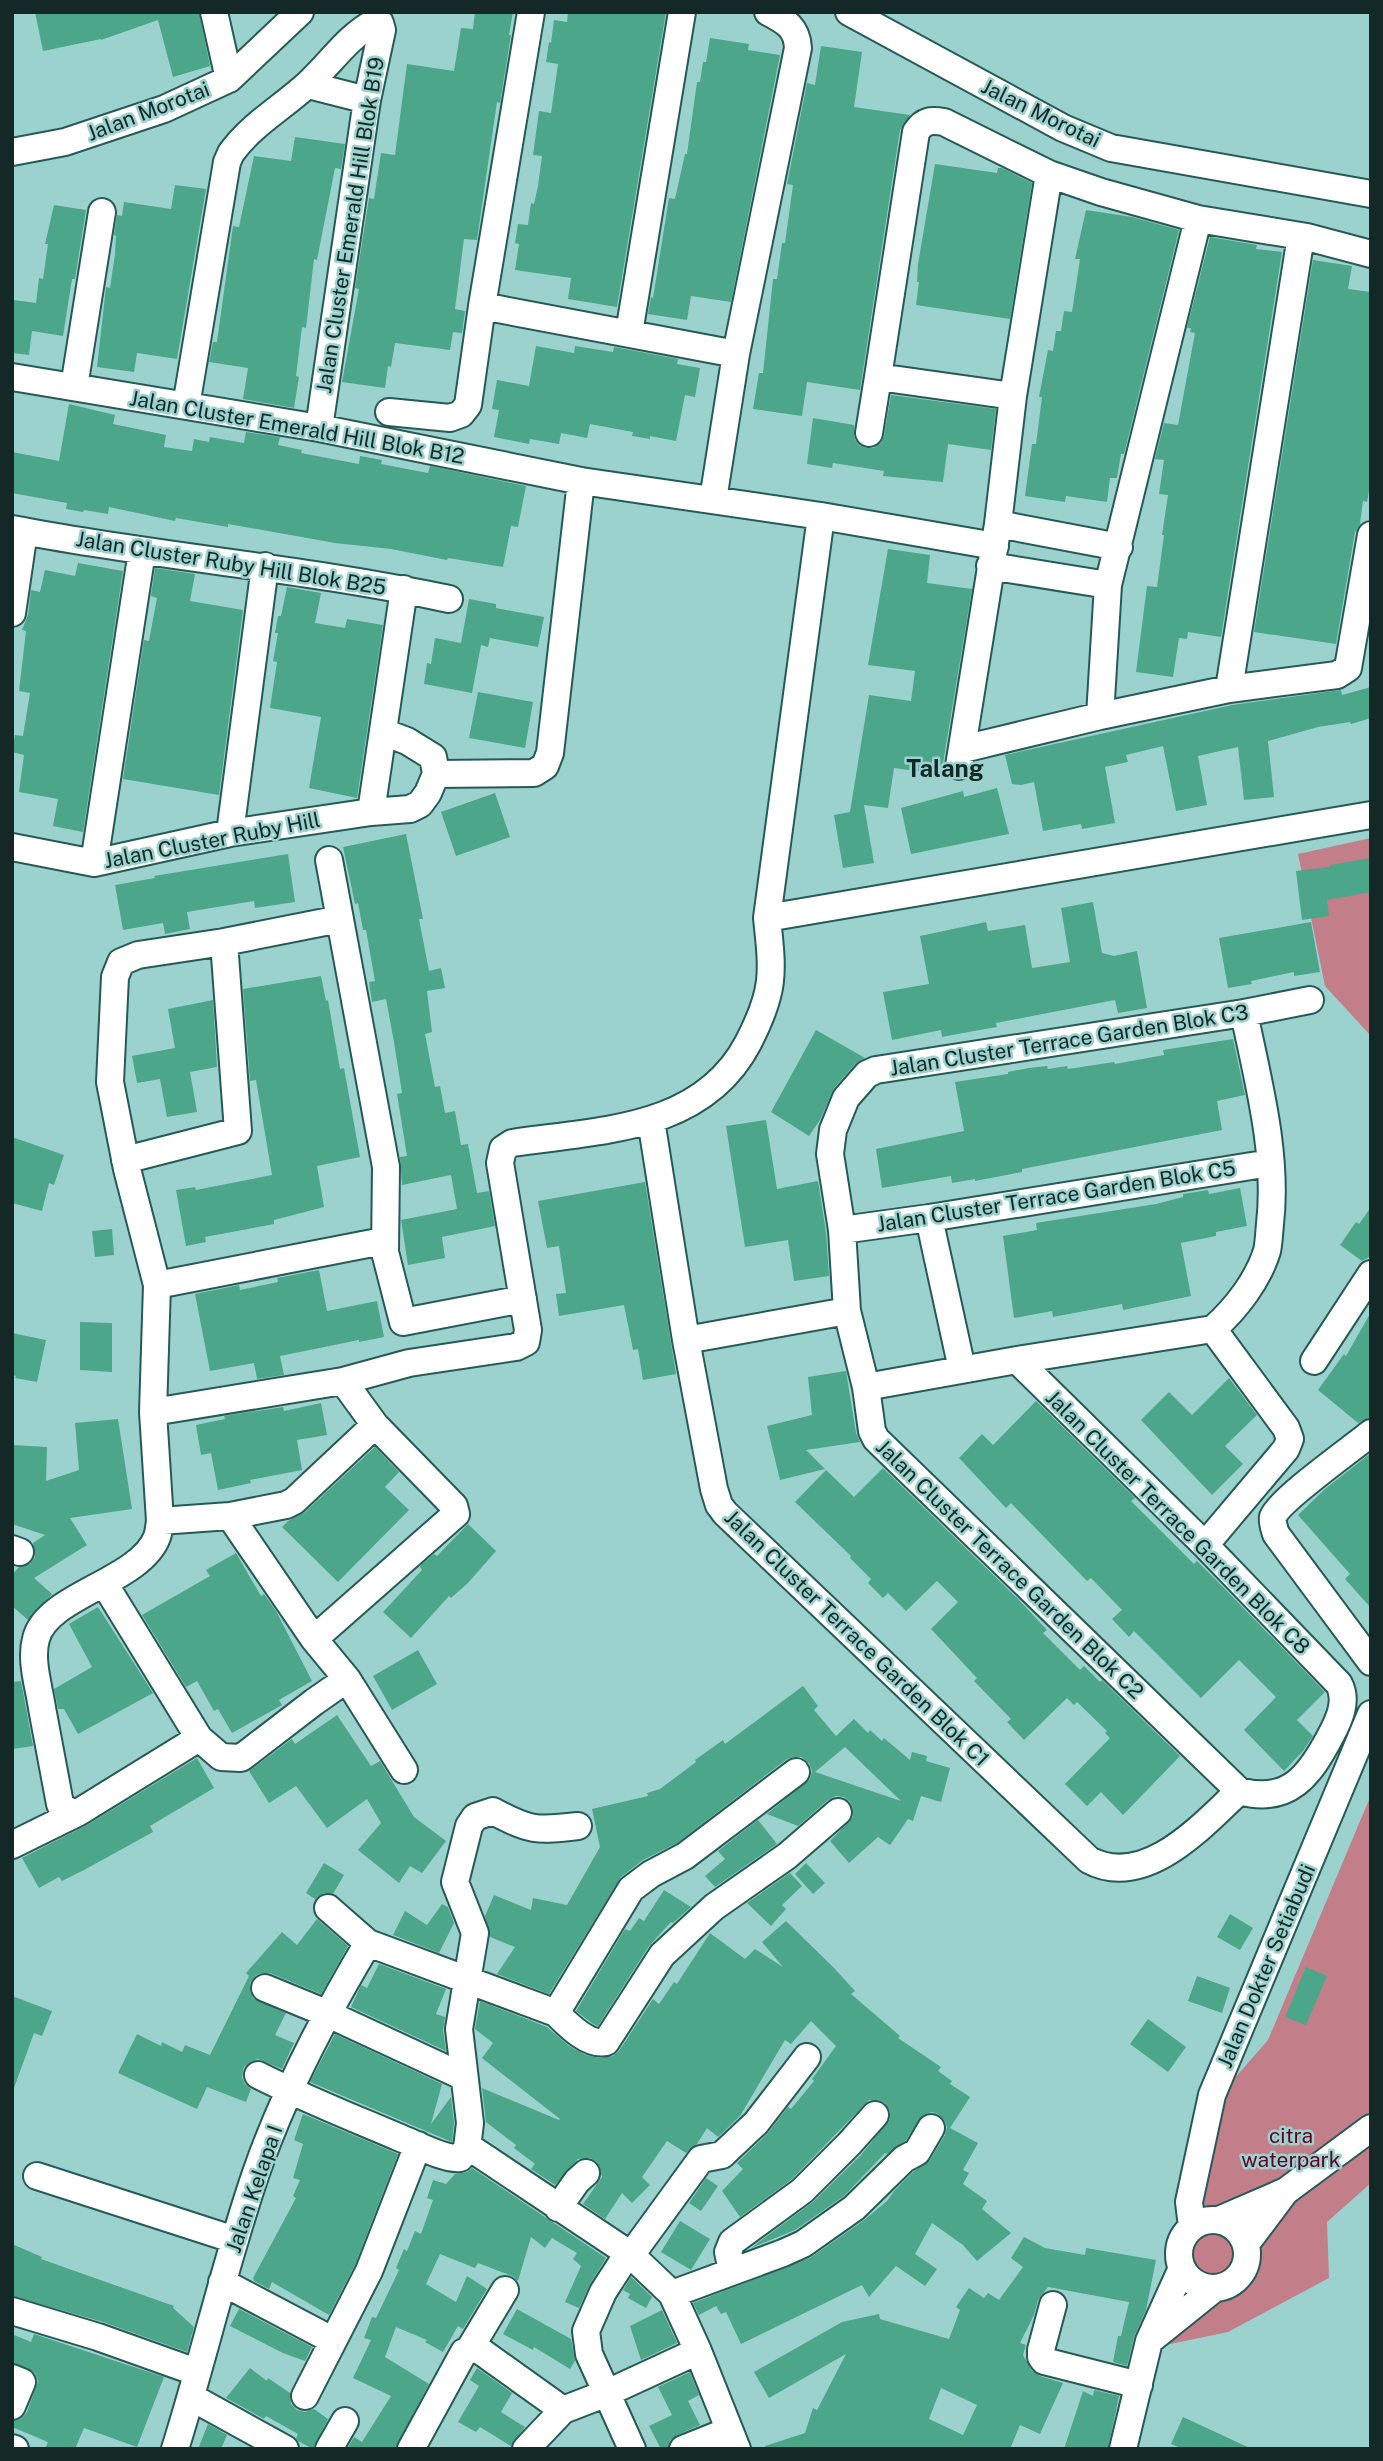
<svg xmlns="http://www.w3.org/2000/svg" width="1383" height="2461" viewBox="0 0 1383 2461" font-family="'Public Sans',sans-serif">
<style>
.green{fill:#c27f89}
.building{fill:#4ca68a;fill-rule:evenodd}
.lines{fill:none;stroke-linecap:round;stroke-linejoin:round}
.minor-casing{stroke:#255a57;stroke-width:30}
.minor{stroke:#fff;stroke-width:26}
.labels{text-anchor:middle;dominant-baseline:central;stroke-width:5;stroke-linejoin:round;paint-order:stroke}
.street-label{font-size:21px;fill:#132827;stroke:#9cd2ce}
.park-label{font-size:21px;fill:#620022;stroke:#9cd2ce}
.quarter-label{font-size:24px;font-weight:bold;fill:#132827;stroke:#9cd2ce}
</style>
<rect width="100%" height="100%" fill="#9cd2ce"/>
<path class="green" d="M1371,838V1036L1325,986L1298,854Z
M1371,1795V2183L1327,2222L1329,2278L1228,2332L1161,2346L1220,2095L1268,2040Z"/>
<path class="building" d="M35,12H199L210,66L173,77L158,20L101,40V39L43,51Z
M475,12H513L509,35H511L500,103L497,102L477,240L464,239L455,309L465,311L462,333L453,332L450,350L395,343L391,367L388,366L385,388L342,382L359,289L355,288L369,198L374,199L381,153L395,155L407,64L454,71L461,28L473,29Z
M568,12H666L617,307L568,299L571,278L515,270L519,244L515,243L518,224L528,225L531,203L534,204L538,186L542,156L533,155L539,111L551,113L558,64L546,62L549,42L551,43L554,20L567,22Z
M710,38L749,44L748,50L780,55L731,302L691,296L687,320L648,314L651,297L653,298L669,198L675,199L685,154H687L697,82H700L703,62H706Z
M821,46L862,52L854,107L910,115L900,130L860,390L807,382L802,416L753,409L759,373H763L773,279H777L782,243H785L793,185L787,184L807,83L815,85Z
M295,137L345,144L341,169L335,168L317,260L314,259L306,328L302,327L296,376L299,377L294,408L243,399L248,368L209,362L213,342H217L233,226L239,227L254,156L291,161Z
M935,164L997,173L998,168H1002L1032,183L1010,319L916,305L919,282H917L918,264Z
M175,185L206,189L177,359L137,353L134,372L97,367L106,287L110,288L115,254L116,236L114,235L117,215L122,216L124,202L171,209Z
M54,205L86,210L75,279H72L63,336L32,331L29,355L12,353L14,300L36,303L39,278L43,279L48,244H45Z
M1086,210L1132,217L1179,230L1124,454H1121L1117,478H1110L1107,502L1066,496L1065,502L1025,496L1032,444H1036L1042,397H1039L1048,350L1053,351L1056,331H1061L1064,311L1072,312L1080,259H1075Z
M1210,237L1257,245L1256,249L1282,252L1221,637L1188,632L1187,639L1179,638L1173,677L1136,672L1147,586L1157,587L1164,535H1162L1168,495L1159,494L1164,460L1155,459L1164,423L1178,425L1195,333L1190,332L1191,328H1187Z
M1313,260L1352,266L1348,289L1371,292V480L1367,502L1363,501L1360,524L1355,532L1336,644L1254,632Z
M536,346L574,353L575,346L613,352L614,347L678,359L677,364L700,368L695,397L685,395L676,441L650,436V439L632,436L633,432L590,424L587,438L561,433L559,444L530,439L529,444L494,437L499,410L492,409L497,380L529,386Z
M891,395L996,409L991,450L948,444L943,482L883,476L884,471L833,463L832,468L807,464L813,418L854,425V438L859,445L866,448H874L881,443L884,436Z
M69,404L115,415L113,424L166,435L164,447L192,451L194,439L209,442L210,437L244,443L246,432L280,437L278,445L302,450L301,453L359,464L360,456L382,460L381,464L428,473L430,466L526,486L518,527L511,526L503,567L448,558L447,560L391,549L335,543L228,524V527L176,518L175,521L109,507L108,514L84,510L83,512L66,509L67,503L12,493V452L59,461Z
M888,549L930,555L927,583L972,589L943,763L947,775L894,768L888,808L864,805L874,863L843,868L834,815L850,812L869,695L911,701L915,671L868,665Z
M78,563L123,571L83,832L53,826L58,799L19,792L24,755L12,752L15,735L23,736L30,693L19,691L26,631L22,630L28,615L31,590L40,592L45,570L75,576Z
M155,568L195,574L190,601L243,610L219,795L123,779L144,640L149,641L157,598L151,596Z
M287,587L321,593L315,623L345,628L347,619L383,625L357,798L309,788L321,717L270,708L277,662L273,661L278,633H275L278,616H281Z
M469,599L496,604V608L544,617L538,647L490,638L488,647L481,645L472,693L424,684L427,663L431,664L435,638L461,643Z
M1371,687V718L1351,724L1350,722L1318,727L1268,741L1274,797L1244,800L1238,747L1198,756L1207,805L1176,811L1163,746L1126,755L1128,762L1105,767L1115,823L1082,829L1081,824L1043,831L1034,782L1021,785L1012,784L1005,755L1232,705L1341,690L1342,695Z
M478,692L533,702L525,748L469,738Z
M997,788L1009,834L911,854L901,808L963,791L964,797Z
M495,793L510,837L456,856L441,812Z
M406,834L423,919H419L429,971L441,968L445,988L427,991L432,1032L425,1034L435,1087L440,1086L445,1113L455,1111L461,1145L468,1144L477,1193L489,1191L495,1226L442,1237L445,1258L408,1265L401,1220L457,1209L451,1175L402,1185L400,1157L407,1156L397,1094L402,1093L394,1042L386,999L372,1002L369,982L375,981L366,930H363L358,903L355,904L343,847Z
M288,854L295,902L255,908L254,901L187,912L190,929L165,934L163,923L123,930L115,885L155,878L154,876Z
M1371,858V892L1327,900L1329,916L1302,920L1296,871L1330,867V865Z
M1093,902L1102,953L1114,956L1137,951L1147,1008L1118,1013L1115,1000L996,1023L997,1027L974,1031L942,1037L941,1030L892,1040L883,992L929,984L920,936L986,922L988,931L1025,925L1032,968L1070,962L1061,908Z
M1311,922L1320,972L1294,976V972L1251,981L1252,984L1228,988L1219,938Z
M321,976L326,1001L328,1000L340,1069L344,1068L360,1157L317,1166L324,1207L274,1220V1224L205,1237L206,1242L186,1246L176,1190L195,1187L196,1190L272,1175L256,1080L250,1081L243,989Z
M213,1000L217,1067L190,1072L197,1112L167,1117L160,1079L137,1083L132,1056L175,1048L168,1009Z
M816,1030L865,1058L855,1064L834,1088L820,1120L809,1136L771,1112Z
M1233,1039L1245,1095L1217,1101L1222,1130L1022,1169V1172L975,1181V1179L952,1183L951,1176L882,1188L876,1149L964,1131L955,1082L1008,1074V1072L1029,1068L1047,1066L1048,1069L1067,1066L1068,1069L1114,1062L1115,1064L1164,1055L1163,1050Z
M766,1120L777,1189L818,1181L826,1232L829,1276L794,1281L788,1240L745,1247L726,1126Z
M12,1137L64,1155L54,1185L49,1183L42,1211L12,1203Z
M645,1182L676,1374L643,1380L638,1349L633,1350L624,1305L559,1316L556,1294L566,1293L559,1246L547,1248L538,1201Z
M1240,1188L1247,1226L1216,1232V1236L1181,1243L1191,1296L1123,1310L1122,1304L1053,1317L1052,1311L1014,1318L1003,1236L1037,1230L1036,1223L1156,1204L1183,1197V1194L1208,1190L1209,1194Z
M1371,1207V1256L1362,1261L1340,1245L1356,1222L1359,1224Z
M112,1229L114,1255L95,1257L92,1231Z
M319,1270L327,1311L377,1301L384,1337L359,1342V1340L280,1356L284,1375L257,1379L254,1363L210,1371L195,1294L239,1285L240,1290L278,1282L277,1278Z
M1371,1312V1418L1358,1423L1318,1390L1344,1354L1346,1356Z
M80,1322L112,1323V1372L80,1370Z
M12,1333L46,1340L37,1382L15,1378L16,1376L12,1375Z
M846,1371L856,1433L860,1442L806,1450L825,1469L780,1480L767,1426L812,1415L808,1377Z
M1229,1378L1257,1415L1225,1446L1243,1464L1212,1495L1141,1420L1169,1392L1192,1415Z
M1036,1401L1135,1498L1131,1501L1194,1564L1197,1561L1226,1590L1325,1692L1297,1720L1313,1736L1303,1751L1284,1771L1244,1730L1276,1697L1239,1660L1201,1698L1134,1631L1129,1637L1112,1619L1122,1610L1091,1578L1087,1581L1011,1503L1006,1508L959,1458L982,1434L993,1445Z
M321,1403L327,1435L297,1440L302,1470L250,1480L251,1483L218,1490L211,1453L201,1455L196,1425L225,1419L224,1416L283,1407L284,1411Z
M118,1419L132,1509L70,1518L87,1545L34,1578L52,1594L28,1620L12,1606V1575L19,1567L30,1564L35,1557L33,1543L45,1535L12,1524V1445L47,1447L46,1481L79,1470L75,1423Z
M375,1447L399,1472L385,1487L409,1510L338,1582L282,1527L288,1521L305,1512Z
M1371,1453V1608L1345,1579L1350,1574L1298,1515L1325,1489Z
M883,1468L1018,1599L1047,1630L1043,1633L1080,1670L1084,1666L1100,1682L1102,1680L1180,1756L1123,1815L1101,1792L1087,1806L1065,1784L1110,1738L1105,1733L1107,1731L1077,1702L1074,1705L1067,1698L1024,1740L1007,1722L1011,1719L974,1681L977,1678L931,1629L958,1602L937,1581L906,1611L888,1593L883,1598L868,1583L871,1579L850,1558L851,1556L795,1502L826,1470L854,1497Z
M468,1524L496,1551L468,1583L451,1598L449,1596L411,1638L383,1612L422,1570L420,1567L421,1565L434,1554L437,1556Z
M236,1553L261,1596L264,1594L276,1611L312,1681L279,1700L282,1705L232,1733L218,1709L214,1711L197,1681L186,1687L142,1615L210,1576L206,1570Z
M98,1607L153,1693L78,1734L64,1709H58L54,1689L92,1667L69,1624Z
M418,1650L437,1684L392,1710L373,1676Z
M21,1681L33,1746L12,1749V1682Z
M803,1686L818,1706L814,1710L836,1736L854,1719L868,1733L870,1730L882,1741L884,1738L910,1760L912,1752L927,1756L926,1761L950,1768L941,1802L921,1796L913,1821L908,1819L890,1845L878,1837L849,1863L830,1841L853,1817V1808L850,1802L844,1797L836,1796L828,1800L798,1826L767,1814L810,1779L812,1771L809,1763L801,1757H793L787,1759L677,1843L643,1860L621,1877L549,1994L497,1974L515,1947L490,1937L485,1916L494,1895L531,1910L533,1898L567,1905L600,1847L592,1809L648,1796L647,1793L660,1789L696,1762L695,1760L723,1740L725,1744ZM845,1747L901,1801L815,1772Z
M337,1715L371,1766L380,1761L414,1817L446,1841L422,1873L410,1866L399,1883L358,1850L381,1823L367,1799L327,1828L296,1786L269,1803L249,1771L292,1739L295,1744Z
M197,1758L214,1788L150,1826L153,1832L84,1870L62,1881L59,1877L39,1888L22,1858L87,1825Z
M758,1820L777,1844L715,1887L705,1876L725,1859L718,1851Z
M324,1863L344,1875L333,1894L324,1893L315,1899L306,1893Z
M806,1863L825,1883L813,1894L795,1874Z
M790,1873L802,1886L782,1905L786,1909L771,1926L747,1903Z
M664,1890L691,1907L673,1923L671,1922L649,1946L598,2026L593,2024L576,2011L625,1929L630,1931L639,1918L644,1921Z
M442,1904L448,1907L454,1923L439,1953L393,1935L405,1911L427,1925Z
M1230,1914L1253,1928L1240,1950L1217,1937Z
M317,1919L348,1946L321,1994L270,1973H262L256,1975L250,1983V1991L253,1998L286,2013L275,2035L294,2043L282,2069L258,2059L250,2062L244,2067L242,2077L245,2084L251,2089L246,2102L207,2087L197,2109L118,2073L137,2034L161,2046L162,2042L182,2052L185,2045L210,2055L249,1976L246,1973L282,1932L297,1945Z
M786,1921L834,1968L855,1991L851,1994L900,2036L898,2038L941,2067L938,2071L952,2081L950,2084L970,2097L950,2128L978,2143L963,2170L969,2173L963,2184L987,2201L982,2209L1011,2233L977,2261L963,2245L932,2223L915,2254L937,2269L925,2286L896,2266L869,2297L862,2285L741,2344L726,2312L721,2314L716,2306L699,2315L693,2303L810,2258L863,2221L887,2201L895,2190L913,2172L930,2160L945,2135L947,2127L944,2120L938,2114L932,2112L923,2115L906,2140L887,2154L885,2153L844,2196L795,2230L751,2248L813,2202L861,2155L890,2119V2111L885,2103L878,2100H869L792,2179L740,2217L722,2191L743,2169L737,2163L767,2134L788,2107L791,2109L814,2081L812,2079L836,2046L811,2021L791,2044L785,2040L740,2116L718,2137L707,2128L697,2144L686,2153L667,2141L642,2177L650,2185L632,2203L622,2193L605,2219L583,2204L602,2177L597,2162L590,2158L578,2159L555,2185L531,2169L535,2164L514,2148L516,2145L486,2122L482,2088L559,2120L560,2119L482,2058L493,2043L475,2029L480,2001L547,2027L569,2046L586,2055L600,2058L613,2056L619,2051L653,1999L659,2004L674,1982L677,1984L710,1933L745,1959L755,1949L783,1967L762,1942Z
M379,1964L446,1989L436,2014L445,2017L443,2030L446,2051L351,2007L361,1985L367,1988Z
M1306,1967L1327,1976L1306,2025L1285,2017Z
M1197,1976L1230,1988L1222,2013L1188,2001Z
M12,1996L52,2011L42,2036L34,2033L14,2088Z
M1148,2019L1186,2047L1168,2072L1130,2044Z
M335,2034L442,2084L431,2124L451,2097L454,2123L452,2142L310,2082Z
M303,2114L398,2154L355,2265L329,2315L272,2282L269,2289L254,2281L253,2278L296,2198L293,2196L300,2180L293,2178L303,2144L294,2140Z
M472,2168L606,2258L590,2284L579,2308L565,2302L581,2266L573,2259L577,2253L552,2238L545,2248L531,2237L518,2281L512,2276L478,2263L475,2268L440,2254L426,2284L456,2302L467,2276L487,2289L463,2329L458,2326L443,2352L425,2342L427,2340L396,2327L385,2357L429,2384L395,2449H347L354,2437L362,2442L391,2396L353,2378L371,2340L364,2338L372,2317L376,2318L399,2270L396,2268L404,2249L407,2251L415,2231L421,2234L433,2200L427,2198L433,2180L446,2184L455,2174L467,2172Z
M706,2178L718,2186L701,2211L689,2203Z
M680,2221L710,2239L691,2270L661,2252Z
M1024,2237L1045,2248L1085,2255L1086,2248L1156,2260L1146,2310L1134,2337L1127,2366L1113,2362L1118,2336H1121L1129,2302L1048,2287L1038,2300L1034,2315L1020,2343L1026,2345L1023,2355L1032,2371L1040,2376L1063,2383L1040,2434L1020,2425L1010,2449H765V2446L805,2433L813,2408L817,2410L846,2354L769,2398L754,2372L842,2322L879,2314L880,2319L949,2339L960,2310L956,2307L969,2288L984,2298L988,2293L999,2300L1023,2267L1011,2258ZM941,2388L977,2405L963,2435L929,2419Z
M12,2244L42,2257L41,2259L174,2306L173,2308L194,2327L187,2352L103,2322L12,2296Z
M631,2277L652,2297L646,2308L628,2298L630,2294L623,2290Z
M239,2309L312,2347L305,2361L283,2353L230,2326Z
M517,2309L571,2339L575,2361L570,2369L534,2347L533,2350L503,2334Z
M662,2310L677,2343L641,2360L630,2326Z
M12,2334L31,2342L34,2334L164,2377L137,2447L84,2428L75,2449H45L48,2442L12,2427V2421L21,2419L27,2412L38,2381L35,2373L28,2368L12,2363Z
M250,2368L267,2381L268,2378L290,2393L291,2404L297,2410L305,2412L314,2409L328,2419L313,2449L298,2441L296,2438L298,2434L266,2416L264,2419L226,2398Z
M477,2368L512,2393L501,2412L525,2427L511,2446L480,2427L476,2432L458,2422L479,2386L470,2380Z
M690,2372L699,2395L688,2401L700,2425L677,2435L670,2440L668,2449H661L649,2426L672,2415L658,2387Z
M1094,2390L1119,2396L1108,2449H1064L1083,2391L1093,2396Z
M1183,2417L1252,2449H1183L1171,2444Z
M208,2424L227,2435L221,2449H198Z"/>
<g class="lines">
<defs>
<path id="minor" d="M214,12L229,79
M849,12L1063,128L1111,148L1371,194
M308,85L367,100
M12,152L65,142L164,109L229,79L300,12
M482,306L736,354L798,48C797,27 785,21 768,12
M629,333L682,12
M12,377L319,428L581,481L821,516
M74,387L102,212
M1013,396L878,377L916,132C924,120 931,120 944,122L1049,174L1101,192L1198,219L1307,237L1371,254
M186,406L227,162L231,153C251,125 283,107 308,84C330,64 348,36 375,22L380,23L382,30L367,100L319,428
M389,412L450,418L461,414L468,405L482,306L531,12
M869,433L878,377
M713,500L736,354
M998,524L1119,547
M12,529C157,557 305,568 449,599
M990,566L1108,585
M12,613L24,531
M1229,689L1301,236
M1100,716L1108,585L1198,219
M963,749L1100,716L1229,689L1337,675L1348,668L1371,535
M959,766L998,524L1013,396L1049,174
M436,774L534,773L545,766L550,753L581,481
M371,812L404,589
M230,833L265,566
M12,847L94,863L230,833L371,812L410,809L420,804L428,793L436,774L433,757L407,741L383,732
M329,860L386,1167L385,1252L403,1322L523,1299
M94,863L142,551
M767,918L1371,815
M340,919L224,942L138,955L121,962L115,977L110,1082L127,1169L157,1285L153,1412L160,1521L230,1516L286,1505L294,1501L375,1425
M651,1120L686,1340L714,1489L719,1505L725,1513L1089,1860C1145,1890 1202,1826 1239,1791
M125,1160L238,1131L224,942
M929,1218L962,1369
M842,1230L929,1218L1270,1163
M157,1285L383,1241
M1213,1329C1236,1309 1258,1280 1267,1251C1269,1242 1269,1233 1270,1224C1278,1154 1258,1081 1244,1013
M686,1340L847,1311
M1017,1360L1205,1545L1339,1684C1348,1701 1339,1720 1331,1735C1310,1775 1289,1805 1239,1791L876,1439L872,1431L866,1387L847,1311L842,1230L830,1154L833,1130L846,1098L867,1074L876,1070L1244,1013L1310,1000
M1314,1361L1371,1274
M866,1387L1017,1360L1213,1329
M153,1412L343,1381L409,1363L516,1347L526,1342L528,1330L500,1163L503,1149L512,1143C599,1130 702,1131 748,1043C775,991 773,974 767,918L821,516L995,546
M1371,1433C1353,1448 1279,1500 1273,1517C1272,1523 1274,1528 1276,1534L1371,1662
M230,1516L314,1639L347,1679L404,1770
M1205,1545L1286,1449L1290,1439L1286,1428L1213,1329
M12,1549L20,1552
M104,1583L199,1738L221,1757L241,1758L314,1702L347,1679
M314,1639L456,1514L454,1506L375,1425L343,1381
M796,1772L685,1856L651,1874L631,1889L556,2013C568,2025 588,2046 606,2042L662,1955L714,1907L787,1856L838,1812
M76,1813L68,1811L60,1804C54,1772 48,1740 42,1708C39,1687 30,1660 36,1639C46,1595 140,1582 157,1537C159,1532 159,1526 160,1521
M12,1845L79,1812L199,1738
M328,1908L368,1943L556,2013
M265,1988L326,2013L464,2077
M258,2075C303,2098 351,2117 398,2137C414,2143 444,2160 460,2158L467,2148L470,2123L459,2029L475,1933L455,1882L469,1826L475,1817L493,1811C529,1831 537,1831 578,1826
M467,2148L472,2149L631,2255L672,2294L698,2351L737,2449
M37,2176L235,2240
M558,2208L577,2181L586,2173
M1179 2254a34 34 0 1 1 68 0a34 34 0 1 1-68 0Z
M1219,2220L1286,2191L1371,2128
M1192,2227L1189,2202L1212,2095L1371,1714
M1246,2244L1285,2192
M732,2271L728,2252L732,2242L802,2191L849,2144L875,2115
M222,2282L332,2340
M672,2294L783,2253L803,2244L854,2208L904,2159L917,2152L931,2128
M1053,2305L1041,2350V2357L1044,2361L1139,2385
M12,2311L98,2337L196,2372
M1154,2337L1215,2288
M469,2350L505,2290
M12,2378L22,2382L12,2406
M305,2396L369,2271L418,2145
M191,2397L285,2449
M12,2448L15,2449
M175,2449C204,2357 225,2263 256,2173C284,2092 325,2015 368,1943
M329,2449L345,2421
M411,2449L464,2352L474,2349L479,2350L563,2410
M526,2449L563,2410L607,2393L698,2351
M632,2449L589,2354L586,2331L603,2292L625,2258L631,2255L701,2159L722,2155L756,2123L807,2057
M683,2449L728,2431
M1123,2449L1149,2341L1182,2268"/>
</defs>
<use href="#minor" class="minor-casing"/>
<use href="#minor" class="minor"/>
</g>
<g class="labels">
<g class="street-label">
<text transform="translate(148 111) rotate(-21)">Jalan Morotai</text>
<text transform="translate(1041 113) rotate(26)">Jalan Morotai</text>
<text transform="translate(350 225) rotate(-81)">Jalan Cluster Emerald Hill Blok B19</text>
<text transform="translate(297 427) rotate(10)">Jalan Cluster Emerald Hill Blok B12</text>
<text transform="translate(231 563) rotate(9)">Jalan Cluster Ruby Hill Blok B25</text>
<text transform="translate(212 840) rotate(-11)">Jalan Cluster Ruby Hill</text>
<text transform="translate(1069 1040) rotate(-9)">Jalan Cluster Terrace Garden Blok C3</text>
<text transform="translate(1056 1196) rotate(-9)">Jalan Cluster Terrace Garden Blok C5</text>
<text transform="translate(1178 1522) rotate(45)">Jalan Cluster Terrace Garden Blok C8</text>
<text transform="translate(1010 1569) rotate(44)">Jalan Cluster Terrace Garden Blok C2</text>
<text transform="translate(857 1638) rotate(44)">Jalan Cluster Terrace Garden Blok C1</text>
<text transform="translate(1266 1966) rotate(-67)">Jalan Dokter Setiabudi</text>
<text transform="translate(254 2189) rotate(-71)">Jalan Kelapa I</text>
</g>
<g class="park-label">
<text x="1291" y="2135">citra<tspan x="1291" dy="24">waterpark</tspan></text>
</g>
<g class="quarter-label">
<text x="945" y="768">Talang</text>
</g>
</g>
<rect width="1383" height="2461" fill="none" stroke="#132827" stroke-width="28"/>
</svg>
